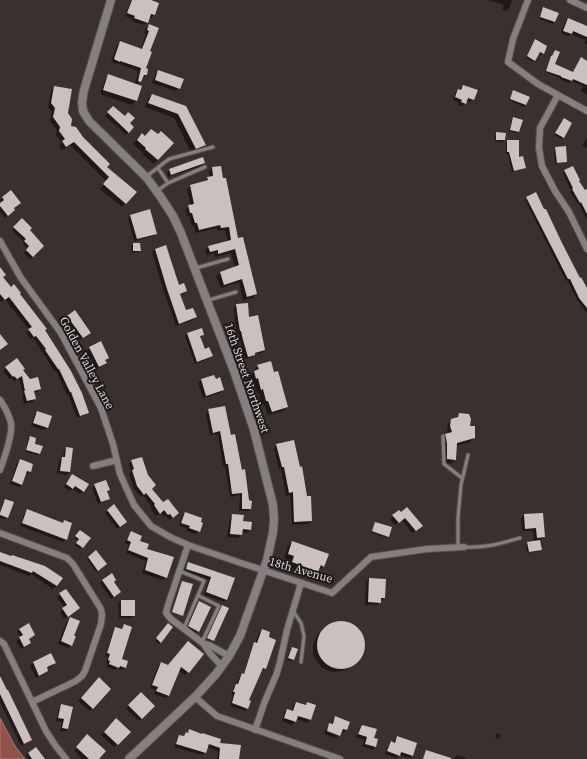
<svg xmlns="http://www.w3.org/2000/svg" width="587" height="759" viewBox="0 0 587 759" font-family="'Source Serif 4',serif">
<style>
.water{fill:#93514c;stroke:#a97975}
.shadow{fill:#0007}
.building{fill:#ccc0bf}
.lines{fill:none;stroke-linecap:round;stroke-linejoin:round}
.service-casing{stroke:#574e4d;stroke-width:5}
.minor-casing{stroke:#574e4d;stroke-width:8}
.tertiary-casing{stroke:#574e4d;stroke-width:10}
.service{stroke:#85807f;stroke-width:3}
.minor{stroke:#85807f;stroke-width:6}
.tertiary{stroke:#85807f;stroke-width:8}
.labels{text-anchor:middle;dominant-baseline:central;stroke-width:4;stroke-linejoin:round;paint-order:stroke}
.street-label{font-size:12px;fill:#ddd7d6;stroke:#1e1919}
</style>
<rect width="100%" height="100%" fill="#3a302f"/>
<path class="water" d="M0,718L15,746L25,759H0Z"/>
<path class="shadow" d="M131,0H148L158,4L154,15L151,18L149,17L147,22L144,25L132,21V19L125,16Z
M488,0H512L509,8L506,11L502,10L504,5Z
M543,9L555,22L553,24L539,19L542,10Z
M568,19L587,28V44L584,43L586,40L571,34L568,36L561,33L565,22Z
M149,25V52L145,69L146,75L143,78L142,77L140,81L137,85L136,101L132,105L100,94L105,80L109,75L135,84L138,71L117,63L116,64L111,62L117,45L120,43L141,50L146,33H144L146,28Z
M534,42L543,53L542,55L538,53L533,62L526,58Z
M555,51L553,64L573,73L580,60L587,62V95L581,91L583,86L571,81L569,83L560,79V78L545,72L550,59Z
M159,71L179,88L176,91L152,83L156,74Z
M463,86L473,99L470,102L466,101L465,103L462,106L458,105L459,103L453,100L455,93L458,90H459Z
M54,87L67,114L70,127L106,167L135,192L122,207L100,189L106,181L70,145L62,150L59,146L62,143L56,135L57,130L50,121L52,112L48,107L51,91Z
M513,91L528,97L525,105L524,107L509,100L512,93Z
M152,95L185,107L205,145L201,149L191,152L174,118L145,107L148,99Z
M113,107L133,127L126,135L105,116Z
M513,118L519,132L517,133L509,131L512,120Z
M562,121L563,137L561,139L554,135Z
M497,133L504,140L502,142L495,141V135Z
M138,138L158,160L154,164L142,154L143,153L133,144Z
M587,138V148L582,145Z
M508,141L518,159L525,168L523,169L512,172L508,154H506V143Z
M555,148L566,162L565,163L555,164L554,150Z
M204,163L201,166L168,177L167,173L170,170Z
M212,168L256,294L253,298L243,300L239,282L221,288L216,276L220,273L235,267L231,253L215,257L214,253L207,255L205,250L209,247L228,242L225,230L217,231V228L195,233L194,226H192L189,216H187L185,210L189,206H191L187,190L190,186L204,181L208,178L210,177L209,172Z
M565,171L578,181L584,191L587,190V220L579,204H578L570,192L571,191L563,173Z
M11,191L13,209L11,213L5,218L0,212V204L1,203L0,200Z
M527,198L561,244L587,291V313L577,300L567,280L566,281L525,200Z
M131,215L156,233L153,236L134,241L128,218Z
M22,219L28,230L43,246L30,259L24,253L28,249L23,244L24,242L12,230Z
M133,244L140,250L138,252L132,253L131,246Z
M155,249L178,286L186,291L183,294L179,295L185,312L196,317L193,320L176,326L164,292L152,252Z
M0,268L2,278L10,289L18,294L44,331L88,412L85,415L77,418L68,394L67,395L56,371H54L43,353L33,338L31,339L26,333L29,330L5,299L1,302L0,301Z
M237,305L248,318L264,350L262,353L254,354L252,357L245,359L241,343L239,333H238L235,322L234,307Z
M68,316L87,335L80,340L65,319Z
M188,333L203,334L200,338L204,350L211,356L208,359L195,364L185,336Z
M90,348L108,357L104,361L105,363L103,366L96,369L87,351Z
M258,366L287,407L283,411L268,415L264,404L262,405L259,393H257L254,382H252L250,376L254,371V370Z
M6,368L22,370L29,380L40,389L37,392L34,393L35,399L32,402L24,404L22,395L23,394L19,378L14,381L11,378L9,379L3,371Z
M201,380L223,390L220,393L203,398L198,383Z
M209,410L230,436L250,508L248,511H239L240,495L230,497L225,466H223L218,434L210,435L206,413Z
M37,412L47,427L44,430L31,426L34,415Z
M459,414L469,427L474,438L470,442L456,446L455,460L451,464L443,463V448L441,439L446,435L448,434L447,430L448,424L452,419H455Z
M30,438L40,453L38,455L25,452L28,439Z
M277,445L306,497H310L311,521L308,524L292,525L290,495L286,496L281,469L279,470L274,448Z
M67,448L69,472L66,475L57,473L59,461L63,458L64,451Z
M20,460L30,471L27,474H25L22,484L19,487L10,484L17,463Z
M131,461L151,489L175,516L169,520L166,516L164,517L161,513L156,516L151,509L152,508L143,495L141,497L134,489L129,474L131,472L129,464Z
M70,478L83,491L80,494L72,489L70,491L64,487Z
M95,485L106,491L109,498L106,501L98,504L92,488Z
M5,500L7,518L5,519L0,518V511L3,502Z
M27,511L62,523L64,521L66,539L63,542L20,526L24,514Z
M108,511L123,524L117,529L105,513Z
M185,513L199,531L196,534L186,531L187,528L179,526L182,516Z
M401,513L418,529L412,533L402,520L395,525L390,519L393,516Z
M542,514L544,537L539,540L541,550L539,551L527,553L526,544L528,543L534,542L533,531H522L521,518L524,515Z
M233,515L242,522L251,523L250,530L247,533L242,532L241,535L238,538L227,537L230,518Z
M371,532L387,537V538L371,533Z
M79,533L89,538L80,549L75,545L78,541L74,538Z
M131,533L146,549L166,577L163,580L142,573L146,561L126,553L129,545L125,543L128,536Z
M292,542L324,566L319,570H318L313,575L288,567L291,560L284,558L288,546Z
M0,553L11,557L56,586L53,589L31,574L29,576L0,565Z
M88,557L104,566L96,572L87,559Z
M188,563L213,572L226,599L224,602L204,595L209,580L184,571L186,566Z
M369,579L384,598L377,605H365L366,582Z
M103,580L113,582L120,592L111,599L100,583Z
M60,594L79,608L64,619L60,612L65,608L57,597Z
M121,601L134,615L131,618H119L118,604Z
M199,602L198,631L195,634L186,629L196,605Z
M70,618L73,636L71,645L68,648L58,644L67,621Z
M334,622H343L351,624L357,629L361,634L364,643L363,651L357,661L352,666L343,671L333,672L329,671L321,667L316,660L313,654V645L317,635L327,626Z
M124,625L121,660L125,667L122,670L117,668L115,670L106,667L108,664L106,663L108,657L105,656L113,631L115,628L120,630Z
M166,626L161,642L159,644L155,641Z
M20,629L34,635L28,640L30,643L27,646L21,649L16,641L20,638L17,632Z
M262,630L265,668L262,671H261L248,701V708L245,711L230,706L233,695H231L234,688L236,685L239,677L243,675L252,646L255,644L259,633Z
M292,648L294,659L292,661L287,660L290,649Z
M203,654L185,675L178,670L169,695L166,698L154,694L156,690L150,688L158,666L161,663L168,666Z
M51,655L55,663L52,666L46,668L47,671L44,674L36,678L30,666L33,663Z
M0,678L31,740L28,742L21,746L0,702Z
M99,679L92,708L90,711L78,701Z
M141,693L154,706L139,721L126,709Z
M296,703L304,706L307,703L315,706L310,720L307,723L296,719L295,722L292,725L282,721L284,713L287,710L292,712L293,706Z
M62,705L68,729L65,732L60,731L62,722L56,721L59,708Z
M336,717L346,730L343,733L341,732L339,735L336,738L324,734L327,727L330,725H331L333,720Z
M116,719L129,732L114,747L101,735Z
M362,726L375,747L372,750L362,746L364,740L356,737L359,729Z
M190,731L219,743L238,759H217L218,751L207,747L205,752L202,755L174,747L177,739L180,736H183Z
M497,733L501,735L499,739L495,738Z
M87,736L98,759H82L74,750Z
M397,738L412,756L409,758L399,755L396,758L385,754L388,746L391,743H393L394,741Z
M28,753L43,759H28L26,756Z
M457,755L468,759H454Z"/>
<path class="building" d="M132,0H151L159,3L155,15L151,14L148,23L134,18L135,16L127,13Z
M543,7L559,13L555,22L540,17Z
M568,18L587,26V37L573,31L572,34L563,31Z
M149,24L159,28L150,51L152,52L146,68L148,69L147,75H144L141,82L138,81L141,68L120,61V62L114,59L120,41L142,49L149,31L147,30Z
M535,39L547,46L544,54L540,52L535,61L527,56Z
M555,50L560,52L555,64L573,72L581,57L587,61V85L573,79L572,81L561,77V76L546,71L551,56H552Z
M158,70L184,79L180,89L155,80Z
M108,74L142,86L137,101L103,90Z
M463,85L478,90L474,100L468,98L466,104L461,102L462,100L455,97L458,89L461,90Z
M54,86L72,89L68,113L72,119L71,126L76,127L83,137L110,164L107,167L137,192L126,204L103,184L109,177L74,142L66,147L62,141L65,139L59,131L60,127L53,117L55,108L51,103Z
M513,90L530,97L526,105L510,99Z
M152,94L186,106L206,145L196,149L178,114L148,103Z
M113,106L125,116L128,112L135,118L130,123L134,127L129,133L107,112Z
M513,117L523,120L519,132L510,130Z
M564,118L572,123L564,138L555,133Z
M151,129L158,134L161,131L174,143L158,160L145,149L146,148L137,140L142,133L145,136Z
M496,132L506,133L505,140H496Z
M507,140H519V157L523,156L526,168L514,171L509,152H507Z
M566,146L567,162L557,163L555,147Z
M203,157L205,163L171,175L169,169Z
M221,166L223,178H226L238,238L243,237L257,294L247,297L242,279L224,285L220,272L239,265L235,249L218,254V250L210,252L208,246L231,240L229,227L221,228L220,225L199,230L197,223H195L192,213H190L188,205L194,204L190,185L208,180L207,177L213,176L212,167Z
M573,166L580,180L579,181L585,190L587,189V214L581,202L580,203L572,189L573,188L564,170Z
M11,190L21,203L14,208L15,210L8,216L0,206V203L4,200L2,197Z
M536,192L544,209H546L562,243L580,278L581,277L587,288V308L579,298L570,279H568L526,197Z
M150,209L157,234L137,239L130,215Z
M22,218L32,228L30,230L44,246L33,257L26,250L29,246L24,241L26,239L13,227Z
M133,243H140L141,251H133Z
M166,245L179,285L184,283L187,291L180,294L186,310L193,308L197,317L179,324L167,289L155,249Z
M0,267L6,275L3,277L11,287L14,284L21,293L20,294L47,329L45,330L71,371L82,393L89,413L80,416L71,392H70L59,369H58L45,350L46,349L36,336L34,337L28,329L32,327L9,297L5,300L0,294Z
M248,303L249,317L258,315L265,350L255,353V355L248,357L243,340L241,331H240L238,319L236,304Z
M75,310L91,333L83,338L67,316Z
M202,328L204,335L200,336L205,349L209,347L213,356L197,362L187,333Z
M0,334L8,344L0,350Z
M101,341L109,358L105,360L107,363L99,367L89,347Z
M17,358L25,369L23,370L30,379L38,377L41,389L34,391L36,399L27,401L24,391H25L22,376L17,379L14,376L13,377L5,367Z
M271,361L274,372L278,371L288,407L272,412L268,401H266L263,389L261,390L258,378L256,379L254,371L259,369L257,365Z
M214,375L216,379L220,377L224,390L206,396L201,379Z
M225,406L231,435L235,434L242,470L245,469L249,500L252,501L251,509H242V493L232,494L228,464H226L220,431L213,433L208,409Z
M37,411L52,416L48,428L33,423Z
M459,413L469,414L471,419L470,426H475V438L457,443L456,460L447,459V443L445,434L452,432L450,426L451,419L458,417Z
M30,436L36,438L35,444L43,446L40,454L26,450Z
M294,440L300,467L302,466L307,496H311L312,521L294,522L293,492L289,493L284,467H282L276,444Z
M66,447L73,448L70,472L60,471L62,457H65Z
M142,457L148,475L156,485L152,489L163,502L168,499L179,513L173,518L170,514L168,515L164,510L160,514L154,505L155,504L146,493L144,495L137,486L132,470L134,469L131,460Z
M20,459L33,464L31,472L27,471L22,485L12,481Z
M72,474L89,484L84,492L75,486L73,489L66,484Z
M106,480L110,490L107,491L110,499L101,502L94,484Z
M5,499L14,502L8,518L0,515V513Z
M114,504L127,522L120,527L107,510Z
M407,507L423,526L416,531L405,518L399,523L392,515L399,510L401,512Z
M27,509L63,523L64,520L72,523L67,540L22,523Z
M185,512L202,518L201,522L203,523L200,532L189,528L190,526L181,523Z
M543,513L545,537L537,538L536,528L525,529L524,514Z
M232,514L244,515L243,521L252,522L251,530L243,529L242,535L230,534Z
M375,522L392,527L389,537L372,531Z
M80,530L91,538L83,548L76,543L79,539L75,536Z
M131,531L142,536L140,541L149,544L147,549L174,557L167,578L145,570L148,558L128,550L131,542L127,540Z
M540,540L542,550L529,552L527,542Z
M292,541L329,554L324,567L321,565L318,572L292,562L294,556L288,554Z
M96,550L107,564L98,571L88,557Z
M0,552L11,556L12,555L45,566L63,578L57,586L33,571L32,573L0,561Z
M188,562L235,578L227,600L206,592L211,577L186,569Z
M112,573L116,580L114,582L121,592L114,597L102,580Z
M369,578L386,579L385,598H381V603L368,602Z
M182,581L193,584L183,616L172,612Z
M66,589L80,608L68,617L62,608L67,605L59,593Z
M121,600H135V616H121Z
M199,601L211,607L199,632L188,626Z
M222,605L229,608L214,641L207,638Z
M70,617L80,621L74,636H76L72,646L61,641Z
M317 645a24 24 0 1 1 48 0a24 24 0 1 1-48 0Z
M29,623L35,635L29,639L31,643L24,647L19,637L23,635L19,629Z
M168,623L173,627L161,643L156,638Z
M124,624L132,627L122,659L128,661L126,668L120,666L119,668L109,664L110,661L108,660L110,654L107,653L115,627L122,629Z
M262,629L270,632L269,637L276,640L266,669L263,668L249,700L251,701L248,709L232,703L235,692H233L236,684H238L242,673L244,674L254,642L257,643Z
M188,641L204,654L189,673L181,667L169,696L156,691L158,687L152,685L161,662L168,665Z
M292,647L298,649L294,660L288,658Z
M51,653L56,663L47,667L48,671L39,676L33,662Z
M0,676L7,690H8L32,740L24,744L0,694Z
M99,677L111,689L93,709L81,698Z
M141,692L155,706L142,719L128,705Z
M296,702L306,705L307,702L316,705L311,720L298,716L296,722L284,718L287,709L293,711Z
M61,704L73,707L68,729L62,728L64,719L58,718Z
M335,716L350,722L347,730L343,729L340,736L327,731L329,723L333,724Z
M116,718L131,732L118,745L104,732Z
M362,725L377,729L374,738L378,739L376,747L365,744L367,737L358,734Z
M189,729L202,734V733L221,739L220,743L241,745L239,759H219L220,748L209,744L206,753L176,744L179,735L184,736L186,732L188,733Z
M87,734L106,751L99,759H89L76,747Z
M397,736L417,743L413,756L401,752L400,756L387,751L391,741L395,743Z
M36,747L45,759H32L28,753Z
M426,750L451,758V759H423Z"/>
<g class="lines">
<defs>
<path id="service" d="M147,176L169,159L213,147
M168,183L205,167
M157,191L168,183L158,168
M196,268L228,259
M209,300L236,292
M443,436L444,464L462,478
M458,547V518L461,485L468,455
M464,547C486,548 499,544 520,538
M180,571L204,581L184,628
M199,596L219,606L202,642
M293,611L301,623L304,636L301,662"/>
<path id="minor" d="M528,0L513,39L508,62L538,84L587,111
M570,0L587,8
M558,95L540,128L539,148L542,166L555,191L569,212L587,249
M0,241L21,278L61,333L101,408L113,444L120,474L134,505L151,526L170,537L188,545L235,561L332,593L371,557L427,549L464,547
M0,400C5,407 9,415 11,423C13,434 4,459 0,470
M93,466L117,460
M0,533L67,558L73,564L101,609L102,615L101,624L85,671L82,676L76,681L32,702
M188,545L168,605L166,613L171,619L204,644C208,653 215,659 222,666
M0,641L4,644L46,731L55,745L66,759
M204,644L209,645L229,656
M195,697L217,716L340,759
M255,730L265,701L277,673L280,662L287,630L301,583"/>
<path id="tertiary" d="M111,0L84,90L82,102L83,111L89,121L147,178L160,196L173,216L181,233L234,371L254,430L273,505L274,519L273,532L267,560L252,602L240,636L229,656L216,674L195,697L129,759"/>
</defs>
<use href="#service" class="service-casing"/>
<use href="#minor" class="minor-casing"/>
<use href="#tertiary" class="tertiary-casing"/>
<use href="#service" class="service"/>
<use href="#minor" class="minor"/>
<use href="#tertiary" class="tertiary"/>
</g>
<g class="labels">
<g class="street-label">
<text transform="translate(87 363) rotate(62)">Golden Valley Lane</text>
<text transform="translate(247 378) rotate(71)">16th Street Northwest</text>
<text transform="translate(301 570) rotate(16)">18th Avenue</text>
</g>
</g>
</svg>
